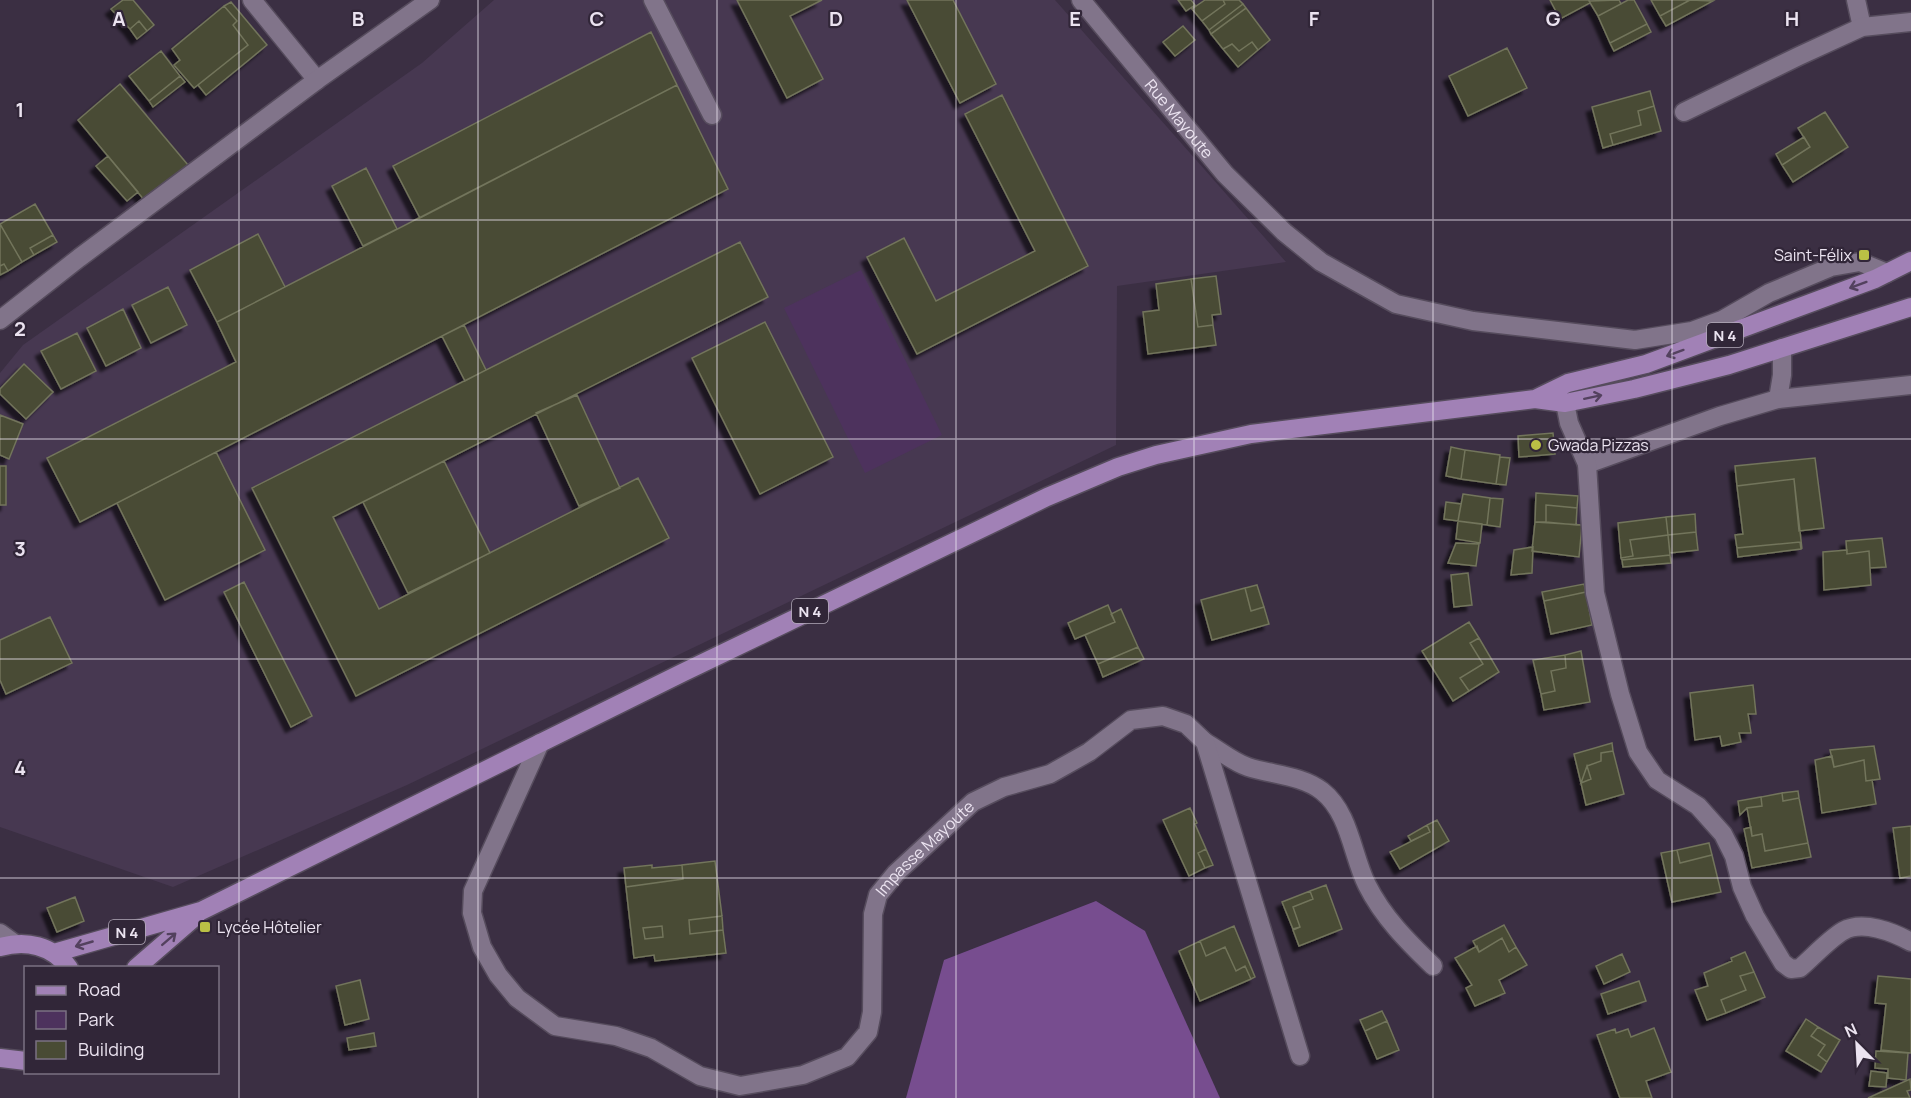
<svg xmlns="http://www.w3.org/2000/svg" width="1911" height="1098" viewBox="0 0 1911 1098" font-family="Manrope,sans-serif">
<style>
.built{fill:#473851}
.green{fill:#4d325d}
.forest{fill:#774d8f}
.building{fill:#494b34;stroke:#72745b;stroke-width:1.5;fill-rule:evenodd;filter:url(#shadow)}
.lines{fill:none;stroke-linecap:round;stroke-linejoin:round}
.minor-casing{stroke:#564c5d;stroke-width:21}
.major-casing{stroke:#564c5d;stroke-width:21}
.minor{stroke:#81748a;stroke-width:18}
.major{stroke:#a181b6;stroke-width:18}
.oneway{stroke:#53415e}
.grid{fill:none;stroke:#ebe3f0;stroke-width:1.5;stroke-opacity:0.55}
.poi-dot{fill:#bac045;stroke:#312638;stroke-width:2}
.labels{text-anchor:middle;dominant-baseline:central;stroke-width:4.5;stroke-linejoin:round;paint-order:stroke}
.shield{fill:#312638;stroke:#b3aab9;stroke-width:1.5}
.shield-label{font-size:15px;font-weight:bold;fill:#ebe3f0}
.street-label{font-size:16px;fill:#ebe3f0;stroke:#312638}
.poi-label{font-size:16px;fill:#ebe3f0;stroke:#312638;text-anchor:start}
.grid-label{font-size:20px;text-anchor:middle;font-weight:bold;fill:#ebe3f0;stroke:#312638;stroke-width:4.5;stroke-linejoin:round;paint-order:stroke}
</style>
<defs>
<filter id="shadow"><feDropShadow dx="-5.5" dy="5.5" stdDeviation="1.5" flood-color="#0009"/></filter>
</defs>
<rect width="100%" height="100%" fill="#3b2f43"/>
<path class="built" d="M494,0H1055L1286,262L1117,286L1116,445L407,785L173,887L0,827V373L23,345L422,63Z"/>
<path class="green" d="M861,270L942,435L865,473L784,308Z"/>
<path class="forest" d="M1096,901L1145,931L1220,1098H906L944,960Z"/>
<path class="building" d="M123,0H133L154,25L147,31L139,21L130,29L111,9Z
M737,0H822L790,16L823,79L787,98Z
M907,0H953L996,84L960,103Z
M1178,0H1191L1195,5L1186,11Z
M1205,0H1223L1225,4L1202,21L1192,9Z
M1223,0H1239L1243,4L1209,30L1202,21L1225,4Z
M1550,0H1589L1590,3L1560,19Z
M1619,0L1621,4L1598,16L1589,1Z
M1628,0H1634L1647,24L1610,43L1598,16Z
M1651,0H1690L1660,16Z
M1690,0L1713,1L1666,26L1660,16Z
M231,2L267,45L206,95L198,85L248,45L233,25L237,21L224,6Z
M1243,4L1246,8L1211,34L1209,30Z
M224,6L237,21L233,25L248,45L194,88L174,65L180,60L172,49Z
M1246,8L1270,40L1258,50L1252,42L1239,51L1232,44L1223,49L1211,34Z
M139,21L147,31L137,39L130,29Z
M1647,24L1651,32L1614,51L1610,43Z
M1183,26L1195,40L1175,56L1163,42Z
M651,32L677,85L420,218L393,166Z
M1252,42L1258,50L1238,67L1223,49L1232,44L1239,51Z
M1507,48L1527,88L1468,116L1449,76Z
M161,51L180,76L149,101L129,76Z
M180,76L185,82L153,107L149,101Z
M120,84L188,165L145,201L78,120Z
M677,85L728,189L80,522L47,458L236,362L217,322Z
M1650,91L1654,106L1638,111L1641,125L1610,134L1613,145L1603,148L1592,107Z
M1002,95L1088,266L917,354L867,257L904,238L936,301L1035,251L965,114Z
M1654,106L1661,131L1613,145L1610,134L1641,125L1638,111Z
M1825,112L1848,147L1793,182L1782,165L1810,147L1798,128Z
M1804,137L1810,147L1782,165L1776,154Z
M108,156L138,192L127,201L96,166Z
M366,168L397,229L363,246L332,186Z
M35,204L53,235L30,248L34,255L22,262L0,224Z
M0,224L22,262L8,271L4,264L0,266Z
M258,234L285,287L217,322L190,270Z
M53,235L57,242L34,255L30,248Z
M740,242L768,297L333,517L379,609L638,478L669,538L356,696L252,488Z
M4,264L8,271L0,275V266Z
M1216,276L1221,314L1212,315L1213,325L1198,327L1191,279Z
M1191,279L1198,327L1213,325L1216,345L1148,354L1143,312L1159,310L1156,284Z
M168,287L187,325L151,343L132,305Z
M123,309L141,348L106,366L87,328Z
M765,322L833,457L760,494L692,358Z
M464,325L486,370L465,381L442,336Z
M77,333L96,371L61,389L41,351Z
M24,364L53,392L26,419L0,394V389Z
M577,395L620,488L579,506L536,413Z
M0,415L23,424L9,459L0,455Z
M1553,433L1555,454L1519,457L1518,436Z
M1451,447L1465,450L1461,479L1446,476Z
M1465,450L1500,455L1496,484L1461,479Z
M216,452L265,550L165,600L117,503Z
M1500,457L1510,458L1506,485L1496,484Z
M1815,458L1824,528L1799,531L1794,479L1737,486L1735,466Z
M444,461L490,553L408,593L363,502Z
M0,466H6V505H0Z
M1794,479L1802,549L1800,542L1737,548L1735,535L1743,534L1737,486Z
M1536,493L1578,496L1577,508L1546,505V522H1535Z
M1463,494L1490,498L1487,525L1458,521Z
M1490,498L1503,499L1500,527L1487,525Z
M1446,502L1461,504L1458,521L1444,519Z
M1546,505L1577,508L1576,525L1546,522Z
M1695,514L1696,532L1668,535L1666,517Z
M1666,517L1668,535L1630,540L1633,556L1621,558L1618,523Z
M1458,521L1482,524L1480,543L1456,539Z
M1535,522L1582,525L1579,557L1532,551Z
M1696,532L1698,550L1670,553L1668,535Z
M1668,535L1670,555L1622,560L1621,558L1633,556L1630,540Z
M1882,538L1886,567L1870,568L1869,551L1847,554L1846,541Z
M1800,542L1801,549L1738,557L1737,548Z
M1456,543L1479,544L1476,566L1448,563Z
M1533,547L1532,573L1511,575L1514,550Z
M1847,550V554L1869,551L1871,585L1824,590L1823,552Z
M1670,555L1671,563L1623,567L1622,560Z
M1468,573L1472,605L1454,607L1451,575Z
M244,582L312,716L291,727L224,592Z
M1584,584L1586,592L1544,601L1542,592Z
M1257,585L1264,607L1251,611L1245,588Z
M1245,588L1251,611L1264,607L1269,624L1212,640L1201,600Z
M1586,592L1592,625L1551,634L1544,601Z
M1108,605L1115,622L1075,639L1068,623Z
M1121,609L1138,647L1098,664L1085,635L1115,622L1111,614Z
M50,617L72,663L6,694L0,680V640Z
M1469,622L1479,638L1470,643L1483,664L1460,678L1469,691L1453,701L1422,651Z
M1479,638L1499,672L1469,691L1460,678L1483,664L1470,643Z
M1138,647L1144,659L1103,677L1098,664Z
M1581,651L1590,702L1544,710L1541,694L1555,691L1551,671L1566,668L1565,655Z
M1565,655L1566,668L1551,671L1555,691L1541,694L1533,660Z
M1753,685L1756,714H1748L1751,733H1739L1741,742L1722,746L1720,736L1695,740L1690,693Z
M1612,743L1613,751L1601,753V761L1587,766L1581,783L1574,754Z
M1874,746L1880,779L1866,781L1864,760L1834,767L1830,750Z
M1613,751L1624,794L1586,805L1581,783L1591,779L1587,766L1601,761V753Z
M1832,756L1834,767L1864,760L1866,781L1872,780L1876,804L1822,813L1815,760Z
M1587,766L1591,779L1581,783Z
M1798,791L1799,798L1783,801L1782,793Z
M1782,793L1783,801L1799,798L1808,843L1765,851L1762,834L1752,836L1747,808L1762,806L1761,797Z
M1761,797L1762,806L1747,808L1740,815L1738,801Z
M1190,808L1197,823L1195,824L1206,849L1198,853L1205,868L1189,876L1163,820Z
M1437,820L1449,841L1400,869L1390,852L1430,832L1427,825Z
M1427,825L1430,832L1411,841L1408,836Z
M1911,826V876L1900,878L1893,828Z
M1751,827L1752,836L1762,834L1765,851L1808,843L1811,857L1752,868L1744,829Z
M1709,843L1712,855L1680,863L1677,850Z
M1206,849L1213,865L1205,868L1198,853Z
M1677,850L1680,863L1712,855L1721,892L1672,902L1661,853Z
M715,861L722,916L689,920L690,934L723,930L726,953L655,961L654,955L634,958L626,887L683,879L682,865ZM662,926L663,937L645,939L643,928Z
M652,865V868L682,865L683,879L626,887L624,868Z
M1326,885L1342,929L1299,946L1293,930L1300,927L1293,907L1313,899L1310,891Z
M1310,891L1313,899L1293,907L1300,927L1293,929L1282,902Z
M75,897L84,921L57,932L47,908Z
M722,916L723,930L690,934L689,920Z
M1504,925L1516,947L1509,952L1502,938L1479,952L1473,941Z
M662,926L663,937L645,939L643,928Z
M1234,926L1255,977L1251,979L1245,966L1236,971L1225,947L1206,956L1200,941Z
M1502,938L1509,952L1516,947L1527,965L1499,980L1505,993L1475,1006L1466,988L1472,985L1455,958L1477,946L1479,952Z
M1200,941L1206,956L1225,947L1236,971L1245,966L1251,979L1200,1001L1179,951Z
M1745,952L1754,972L1740,976L1746,990L1721,1000L1726,1013L1707,1020L1695,990L1708,986L1704,973L1732,961L1731,958Z
M1622,954L1630,972L1604,984L1596,966Z
M1754,972L1765,997L1726,1013L1721,1000L1746,990L1740,976Z
M1878,976L1911,979V1053L1881,1050L1886,1004L1875,1003Z
M360,980L369,1019L345,1025L336,986Z
M1639,981L1646,1001L1608,1014L1601,994Z
M1382,1011L1387,1021L1365,1031L1360,1020Z
M1806,1019L1818,1027L1811,1036L1825,1045L1818,1055L1827,1062L1821,1072L1786,1051Z
M1387,1021L1399,1050L1377,1059L1365,1031Z
M1818,1027L1840,1040L1827,1062L1818,1055L1825,1045L1811,1036Z
M1654,1028L1671,1072L1646,1081L1652,1098H1620L1597,1035L1615,1029L1616,1033L1628,1029L1631,1037Z
M374,1033L376,1046L349,1050L347,1038Z
M1876,1051L1908,1053L1906,1080L1888,1078V1069L1875,1068Z
M1871,1071L1887,1073L1886,1087L1869,1086Z
M1910,1079L1911,1090L1907,1091L1910,1098H1868Z"/>
<g class="lines">
<defs>
<g id="minor">
<path d="M252,0L317,80"/>
<path d="M653,0L712,115"/>
<path id="s1" d="M1081,0L1225,174L1284,232L1321,262L1396,304L1473,321L1635,340L1692,331L1722,320L1769,293L1831,267L1860,262L1887,273"/>
<path d="M1856,0L1862,27"/>
<path d="M1684,112L1799,56L1862,27L1911,22"/>
<path d="M0,320L79,258L317,80L430,0"/>
<path d="M1778,399L1782,375V348"/>
<path d="M1565,403L1569,423L1587,464L1720,416L1778,399L1911,385"/>
<path d="M1587,464L1595,593L1620,694L1638,752L1657,780L1698,806L1723,834L1734,856L1742,887L1755,916L1783,963L1791,969L1800,968C1814,956 1828,940 1843,931C1863,920 1893,932 1911,942"/>
<path d="M1205,742C1219,750 1233,762 1248,767C1272,775 1301,775 1322,791C1350,813 1352,855 1367,885C1383,917 1407,941 1433,966"/>
<path id="s2" d="M540,743L473,891L472,913L482,947L498,975L517,998L555,1026L616,1036L651,1048L700,1076L740,1086L803,1075L847,1057L868,1032L872,1012L873,914L878,895L896,873L973,802L1004,787L1050,774L1089,752L1131,720L1163,716L1186,724L1205,742L1300,1056"/>
<path d="M0,933L14,943"/>
</g>
<path id="major" d="M1535,399L1568,383L1646,364L1875,279L1911,261
M0,947C26,940 52,945 69,968
M54,953L201,911L684,672L1047,497L1118,467L1156,455L1251,434L1535,399L1565,403L1634,389L1729,365L1911,307
M136,968L196,916
M0,1058L26,1061"/>
</defs>
<use href="#minor" class="minor-casing"/>
<use href="#major" class="major-casing"/>
<use href="#minor" class="minor"/>
<use href="#major" class="major"/>
</g>
<defs><path id="oneway-shaft" d="M-6 0H5M1.5-3L5.5 0L1.5 3" fill="none" stroke-width="1.6" stroke-linecap="round" stroke-linejoin="round" transform="scale(1.5)"/></defs>
<g class="oneway">
<use href="#oneway-shaft" transform="translate(1858 285) rotate(160)"/>
<use href="#oneway-shaft" transform="translate(1675 353) rotate(160)"/>
<use href="#oneway-shaft" transform="translate(1593 397) rotate(-12)"/>
<use href="#oneway-shaft" transform="translate(169 939) rotate(-41)"/>
<use href="#oneway-shaft" transform="translate(84 944) rotate(164)"/>
</g>
<path class="grid" d="M239,0V1098M478,0V1098M717,0V1098M956,0V1098M1194,0V1098M1433,0V1098M1672,0V1098M0,220H1911M0,439H1911M0,659H1911M0,878H1911"/>
<g class="poi-dot">
<rect x="1858" y="249" width="12" height="12" rx="3"/>
<circle cx="1536" cy="445" r="6"/>
<rect x="199" y="921" width="12" height="12" rx="3"/>
</g>
<g class="labels">
<g class="shield">
<rect x="1707" y="323" width="36" height="24" rx="4.5"/>
<rect x="792" y="599" width="36" height="24" rx="4.5"/>
<rect x="109" y="920" width="36" height="24" rx="4.5"/>
</g>
<g class="shield-label">
<text x="1725" y="335">N 4</text>
<text x="810" y="611">N 4</text>
<text x="127" y="932">N 4</text>
</g>
<g class="street-label">
<text stroke="none"><textPath href="#s1" startOffset="154">Rue Mayoute</textPath></text>
<text stroke="none"><textPath href="#s2" startOffset="874">Impasse Mayoute</textPath></text>
</g>
<g class="poi-label">
<text x="1852" y="255" text-anchor="end">Saint-Félix</text>
<text x="1548" y="445">Gwada Pizzas</text>
<text x="217" y="927">Lycée Hôtelier</text>
</g>
</g>
<g class="grid-label">
<text x="119" y="26">A</text>
<text x="358" y="26">B</text>
<text x="597" y="26">C</text>
<text x="836" y="26">D</text>
<text x="1075" y="26">E</text>
<text x="1314" y="26">F</text>
<text x="1553" y="26">G</text>
<text x="1792" y="26">H</text>
<text x="20" y="117">1</text>
<text x="20" y="336">2</text>
<text x="20" y="556">3</text>
<text x="20" y="775">4</text>
</g>
<rect x="24" y="966" width="195" height="108" fill="#312638" stroke="#7b7282" stroke-width="1.5"/>
<rect x="36" y="986" width="30" height="9" fill="#a181b6" stroke="#7b7282" stroke-width="1.5"/>
<text x="78" y="996" font-size="18" fill="#ebe3f0">Road</text>
<rect x="36" y="1011" width="30" height="18" fill="#4d325d" stroke="#7b7282" stroke-width="1.5"/>
<text x="78" y="1026" font-size="18" fill="#ebe3f0">Park</text>
<rect x="36" y="1041" width="30" height="18" fill="#494b34" stroke="#7b7282" stroke-width="1.5"/>
<text x="78" y="1056" font-size="18" fill="#ebe3f0">Building</text>
<g transform="translate(1857 1044) rotate(336)" stroke="#312638" stroke-width="4.5" paint-order="stroke">
<path d="M0-4.5L10 22L0 15L-10 22Z" fill="#ebe3f0"/>
<text y="-9" font-size="16" font-weight="bold" text-anchor="middle" fill="#ebe3f0">N</text>
</g>
</svg>
